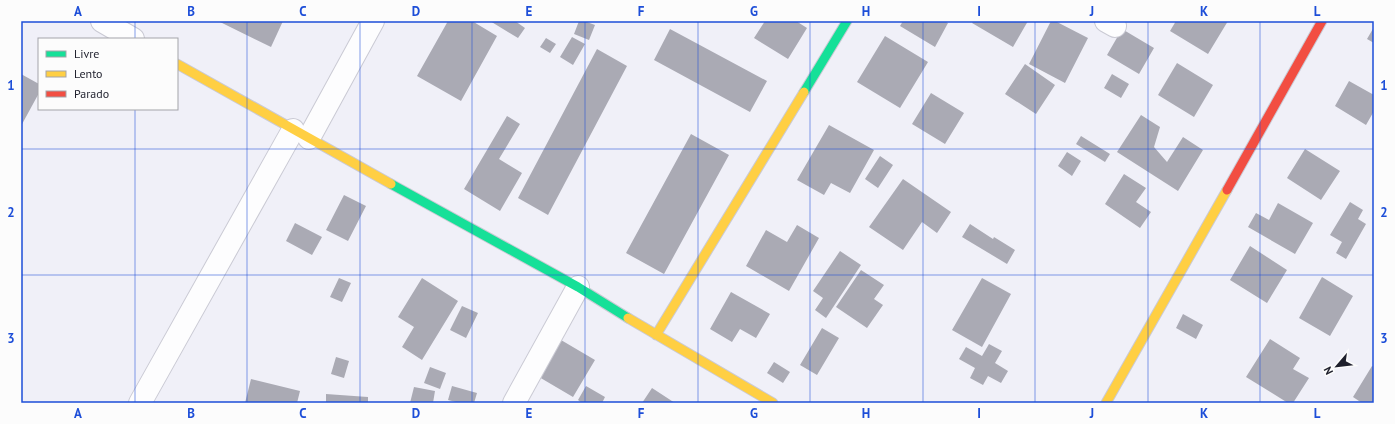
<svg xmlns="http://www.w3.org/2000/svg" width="1395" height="424" viewBox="0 0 1395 424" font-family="'PT Sans',sans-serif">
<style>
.building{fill:#aaaab4}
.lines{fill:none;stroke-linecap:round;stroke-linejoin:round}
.street-casing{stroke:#cacad4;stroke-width:24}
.fast-casing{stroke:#cacad4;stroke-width:11}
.slow-casing{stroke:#cacad4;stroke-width:11}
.jam-casing{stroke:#cacad4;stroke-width:11}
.street{stroke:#fdfdfe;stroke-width:22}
.fast{stroke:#16e098;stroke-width:9}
.slow{stroke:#ffcf43;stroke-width:9}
.jam{stroke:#f24e42;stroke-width:9}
.grid{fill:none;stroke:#1d4ed8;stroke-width:1;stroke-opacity:0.55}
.neatline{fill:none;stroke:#1d4ed8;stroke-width:1.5}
.grid-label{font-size:13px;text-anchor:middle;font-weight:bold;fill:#1d4ed8}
</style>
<rect width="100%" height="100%" fill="#f0f0f8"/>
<path class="building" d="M218,21H283L271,47Z
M448,21H472L497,36L461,101L417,76Z
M490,21H515L525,28L518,38Z
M579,21H584L595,25L589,40L574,34Z
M765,21H796L807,28L788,59L754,38Z
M903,21H944L948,23L935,47L900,26Z
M973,21H1028L1013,47L972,23Z
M1051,21H1055L1088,38L1065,83L1029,64Z
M1176,21H1228L1208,54L1170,31Z
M1374,27V43L1367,39Z
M670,29L767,81L750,112L654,60Z
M1122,29L1154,48L1139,74L1107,55Z
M885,36L928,62L900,108L857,82Z
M572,37L585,44L573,65L560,57Z
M546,38L556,44L550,53L540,47Z
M597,49L627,66L548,215L518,198Z
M1177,63L1213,85L1194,117L1158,95Z
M1025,64L1055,85L1036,114L1005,94Z
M21,74L39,84V93L21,126Z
M1112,74L1129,84L1121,98L1104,88Z
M1349,81L1374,95V111L1366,125L1335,106Z
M931,93L964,113L945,144L912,124Z
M1141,115L1160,127L1154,147L1167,162L1183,137L1203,150L1178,191L1117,152Z
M507,116L520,124L499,159L522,173L500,211L464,189Z
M829,125L874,150L850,193L831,183L824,195L797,180Z
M691,134L729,155L664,274L626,253Z
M1081,136L1110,154L1105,162L1076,144Z
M1305,149L1340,171L1321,200L1287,178Z
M1067,152L1081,161L1072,176L1058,166Z
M880,156L893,165L878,188L865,179Z
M1124,174L1146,188L1136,202L1151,212L1140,228L1105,204Z
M903,179L951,212L937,233L922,222L903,250L869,227Z
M344,195L366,206L348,241L326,230Z
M1350,202L1363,210L1358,219L1366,224L1346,259L1336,253L1342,242L1330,235Z
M1278,203L1313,223L1295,254L1248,227L1256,213L1269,220Z
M295,223L322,237L312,255L286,241Z
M970,224L993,239L994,237L1015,250L1007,264L962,237Z
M797,225L819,238L789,291L746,266L766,230L787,242Z
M1250,246L1287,270L1267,303L1230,280Z
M840,251L861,265L826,318L815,310L823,298L813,291Z
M861,270L884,285L874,299L883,305L867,328L836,307Z
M1322,277L1353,296L1330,336L1299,318Z
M339,278L351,283L342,302L330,297Z
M422,278L458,301L422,360L402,347L414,327L398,317Z
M982,278L1011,294L982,347L952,330Z
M731,292L770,314L756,338L740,329L732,342L710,329Z
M462,306L478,313L466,338L450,330Z
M1183,314L1203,325L1196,339L1176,328Z
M822,328L839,338L817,375L800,365Z
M1270,339L1300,358L1293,369L1309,378L1293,403H1288L1246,377Z
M561,340L595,360L573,397L539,377Z
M989,344L1002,351L995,363L1008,371L1001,383L988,376L983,385L970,378L975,368L959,359L966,347L982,356Z
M336,357L349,361L344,378L331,374Z
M774,362L790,372L783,383L767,373Z
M1372,366L1374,367V403H1362L1353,397Z
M430,367L446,373L440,389L424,383Z
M251,379L300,391L297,403H245Z
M452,386L477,393L474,403H460L448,400Z
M586,386L605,397L602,403H582L578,400Z
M414,387L435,391L433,403H410Z
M652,388L675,403H642Z
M326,394L368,397V403H326Z"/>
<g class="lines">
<defs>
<path id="street" d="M102,21L133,39
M1106,21L1115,26
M309,138L373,21
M140,403L293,130
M514,403L578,287"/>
<path id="fast" d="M804,92L847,21
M391,184L578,287L628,318"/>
<path id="slow" d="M177,64L391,184
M628,318L773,403
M656,335L804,92
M1106,403L1227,190"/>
<path id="jam" d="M1227,190L1322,21"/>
</defs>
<use href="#street" class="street-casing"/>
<use href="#fast" class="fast-casing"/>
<use href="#slow" class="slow-casing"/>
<use href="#jam" class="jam-casing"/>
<use href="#street" class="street"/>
<use href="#fast" class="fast"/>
<use href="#slow" class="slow"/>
<use href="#jam" class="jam"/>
</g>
<path class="grid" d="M135,21V39M247,21V403M360,21V403M472,21V403M585,21V403M698,21V403M810,21V403M923,21V403M1035,21V403M1148,21V403M1260,21V403M135,109V403M21,149H1374M21,275H1374"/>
<rect width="1395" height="424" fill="none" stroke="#fcfcfc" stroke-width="44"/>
<rect x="38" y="38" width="140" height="72" fill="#fcfcfc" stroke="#a3a4a9"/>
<rect x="46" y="51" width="20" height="6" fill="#16e098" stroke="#a3a4a9"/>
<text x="74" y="58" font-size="12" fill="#1e1f2c">Livre</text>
<rect x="46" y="71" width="20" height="6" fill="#ffcf43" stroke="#a3a4a9"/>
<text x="74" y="78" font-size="12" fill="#1e1f2c">Lento</text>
<rect x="46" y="91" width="20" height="6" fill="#f24e42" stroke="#a3a4a9"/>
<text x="74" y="98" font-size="12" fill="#1e1f2c">Parado</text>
<g transform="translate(1337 366) rotate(242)" stroke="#fcfcfc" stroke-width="3" paint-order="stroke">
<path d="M0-3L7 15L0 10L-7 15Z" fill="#1e1f2c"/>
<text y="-6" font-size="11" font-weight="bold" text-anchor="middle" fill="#1e1f2c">N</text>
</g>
<rect x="22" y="22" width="1351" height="380" class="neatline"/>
<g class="grid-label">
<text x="78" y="16">A</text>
<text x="191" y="16">B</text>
<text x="303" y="16">C</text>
<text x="416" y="16">D</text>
<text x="529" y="16">E</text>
<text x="641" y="16">F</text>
<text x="754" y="16">G</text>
<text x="866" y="16">H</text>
<text x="979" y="16">I</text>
<text x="1092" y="16">J</text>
<text x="1204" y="16">K</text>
<text x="1317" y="16">L</text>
<text x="11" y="90">1</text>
<text x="1384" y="90">1</text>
<text x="11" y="217">2</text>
<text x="1384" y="217">2</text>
<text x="11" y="343">3</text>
<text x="1384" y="343">3</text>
<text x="78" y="418">A</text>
<text x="191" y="418">B</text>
<text x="303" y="418">C</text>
<text x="416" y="418">D</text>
<text x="529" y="418">E</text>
<text x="641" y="418">F</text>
<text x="754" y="418">G</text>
<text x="866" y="418">H</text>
<text x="979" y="418">I</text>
<text x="1092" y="418">J</text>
<text x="1204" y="418">K</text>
<text x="1317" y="418">L</text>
</g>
</svg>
